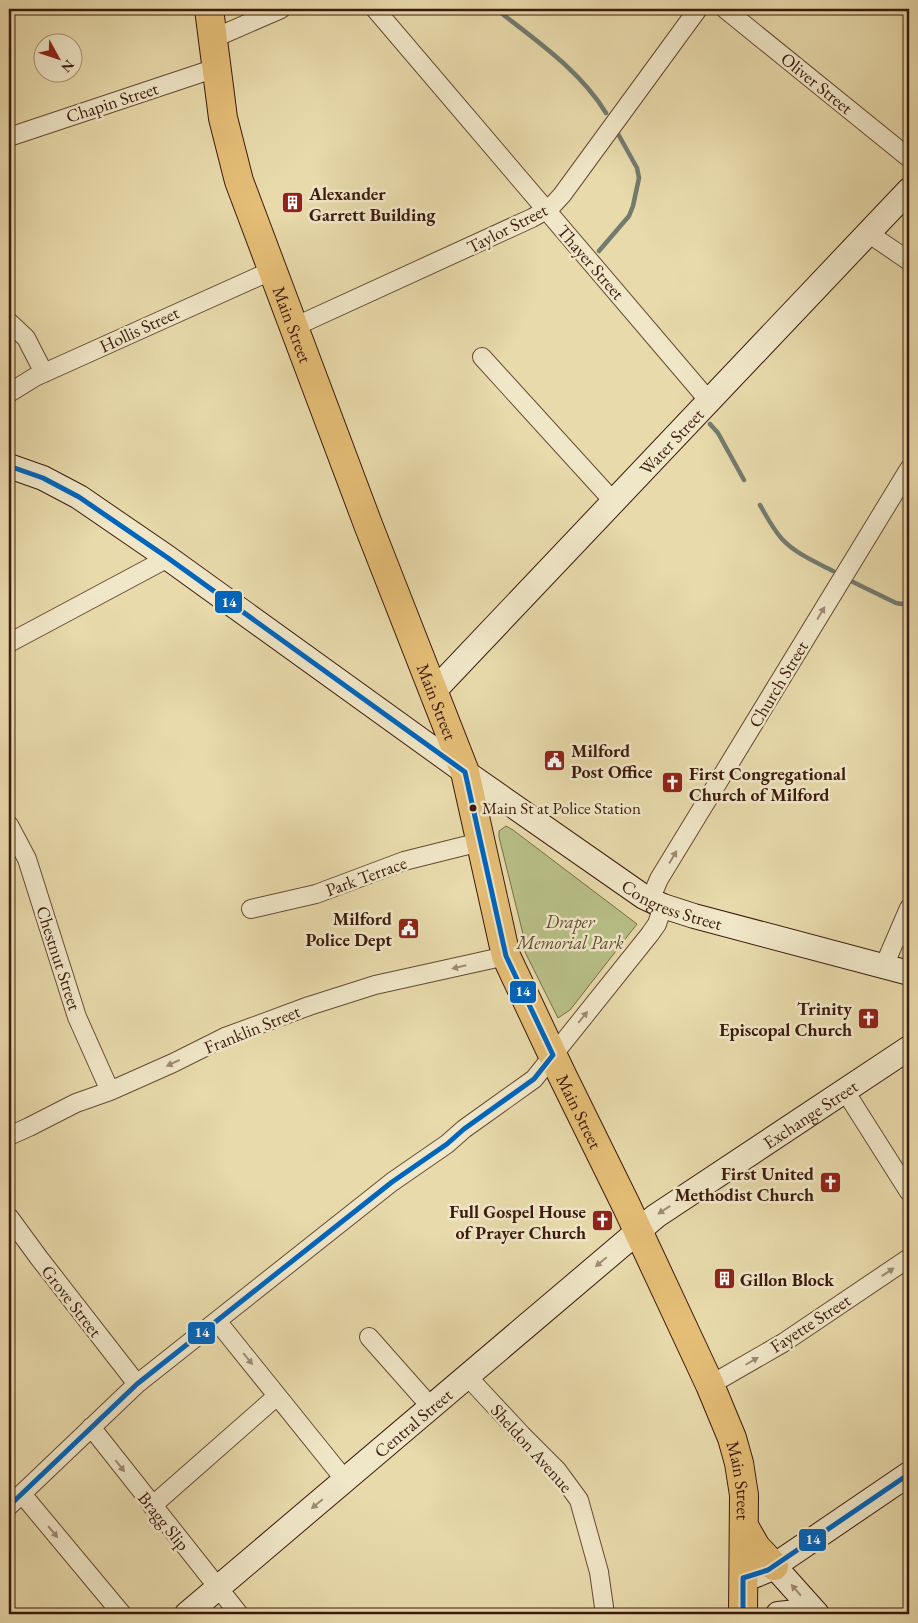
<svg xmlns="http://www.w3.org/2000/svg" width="918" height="1623" viewBox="0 0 918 1623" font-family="'EB Garamond',serif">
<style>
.green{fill:#b8bf87;stroke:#7a6c4a}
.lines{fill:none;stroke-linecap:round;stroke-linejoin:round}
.stream{stroke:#737a6e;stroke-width:4.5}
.street-casing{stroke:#674a34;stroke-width:20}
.secondary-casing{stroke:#3c1a0d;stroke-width:26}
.primary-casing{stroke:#3c1a0d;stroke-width:30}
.street{stroke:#f0e7c8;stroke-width:18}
.secondary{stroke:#f0e7c8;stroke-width:24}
.primary{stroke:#e4bd76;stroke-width:28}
.bus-1-casing{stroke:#f0e7c8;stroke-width:9}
.bus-1{stroke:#0065bd;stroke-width:5}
.oneway{fill:#9f8b74}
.bus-dot{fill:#3c1a0d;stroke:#f0e7c8;stroke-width:2}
.labels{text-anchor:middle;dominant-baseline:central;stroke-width:5;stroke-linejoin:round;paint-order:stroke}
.bus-label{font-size:17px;fill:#3c1a0d;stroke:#f0e7c8;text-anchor:start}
.street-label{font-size:18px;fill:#3c1a0d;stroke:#f0e7c8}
.poi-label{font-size:18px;font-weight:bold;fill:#3c1a0d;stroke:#f0e7c8;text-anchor:start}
.park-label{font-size:18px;font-style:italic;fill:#614c32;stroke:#f0e7c8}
.line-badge{stroke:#f0e7c8;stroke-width:2}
.badge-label{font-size:14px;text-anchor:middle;font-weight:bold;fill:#fff}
</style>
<rect width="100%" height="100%" fill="#e8daab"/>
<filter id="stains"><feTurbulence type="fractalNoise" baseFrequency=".004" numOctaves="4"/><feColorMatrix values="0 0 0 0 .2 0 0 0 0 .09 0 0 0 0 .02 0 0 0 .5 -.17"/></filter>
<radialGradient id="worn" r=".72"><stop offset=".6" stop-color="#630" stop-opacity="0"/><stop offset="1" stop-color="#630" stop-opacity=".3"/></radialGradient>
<path class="green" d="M506,826L513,830L637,924L570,1010L558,1018L523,948L524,938L499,837V831Z"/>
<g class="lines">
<path class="stream" d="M496,9C534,39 580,70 606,113
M599,251L629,216L633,206L639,178L637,168L617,132
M710,424L718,433L744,480
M760,505C767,517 773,529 782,539C796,554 816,562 833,571
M853,582L896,603L902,604L909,602"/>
<defs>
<path id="street" d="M375,9L709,401
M725,9L909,158
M212,39L281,9
M9,137L216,68
M868,233L909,261
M9,322L26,338L44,373
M294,327L532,218L550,208L562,195L698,9
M482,357L614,502
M9,393L35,377L273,270
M9,643L168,558
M9,825L27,859L77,1017L110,1091
M650,900L659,879L909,469
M251,909L316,894L404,861L480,842
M884,966L909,908
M845,1091L909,1192
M9,1136L29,1127L76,1103L110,1091L173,1063L225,1037L309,1006L375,985L506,956
M9,1217L39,1258L137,1384
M217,1321L345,1480
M369,1337L431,1407
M467,1376L521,1434L557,1470L579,1500L599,1572L605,1614
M710,1385L783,1343L909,1258
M91,1427L239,1614
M22,1494L122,1614
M9,1506L137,1384L392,1182L447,1144L464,1129L534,1079L650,934L657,924L663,906
M152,1506L277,1396"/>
<g id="secondary">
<path id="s1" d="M9,466L43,478L79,497L168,558L465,772L644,897L663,906L694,916L909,973"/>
<path id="s2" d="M433,692L909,190"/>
<path d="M774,1566L817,1614"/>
<path d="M743,1578L756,1575L768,1570L909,1474"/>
<path id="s3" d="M187,1614L656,1216L909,1048"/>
<path d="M778,1614L797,1612L809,1614"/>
</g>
<g id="primary">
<path id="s4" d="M209,9L223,118L239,181L369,527L465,772L506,956L562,1075L626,1205L710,1385L732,1438L739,1463L744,1495L743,1614"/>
<path d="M744,1526L756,1547L774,1566"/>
</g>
</defs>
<use href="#street" class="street-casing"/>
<use href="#secondary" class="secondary-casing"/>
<use href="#primary" class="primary-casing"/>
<use href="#street" class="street"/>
<use href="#secondary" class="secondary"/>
<use href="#primary" class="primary"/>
<defs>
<path id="bus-1" d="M9,466L43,478L79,497L168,558L465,772L506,956L553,1055L534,1079L464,1129L447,1144L392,1182L137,1384L9,1506
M743,1614V1578L768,1570L909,1474"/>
</defs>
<use href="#bus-1" class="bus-1-casing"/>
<use href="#bus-1" class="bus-1"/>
</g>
<defs><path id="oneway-solid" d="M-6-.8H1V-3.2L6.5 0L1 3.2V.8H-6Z" transform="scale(1.25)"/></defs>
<g class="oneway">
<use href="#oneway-solid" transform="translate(821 613) rotate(-59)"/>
<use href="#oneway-solid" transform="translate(673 857) rotate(-59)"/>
<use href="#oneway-solid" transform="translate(459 967) rotate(167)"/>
<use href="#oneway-solid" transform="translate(583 1017) rotate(-51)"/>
<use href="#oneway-solid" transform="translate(173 1063) rotate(155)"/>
<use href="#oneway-solid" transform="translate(664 1210) rotate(147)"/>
<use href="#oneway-solid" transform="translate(601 1262) rotate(140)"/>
<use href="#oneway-solid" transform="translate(888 1272) rotate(-33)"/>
<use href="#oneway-solid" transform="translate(248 1359) rotate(51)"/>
<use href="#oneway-solid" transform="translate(752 1361) rotate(-30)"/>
<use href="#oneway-solid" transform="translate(120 1466) rotate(52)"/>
<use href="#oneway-solid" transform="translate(317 1504) rotate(140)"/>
<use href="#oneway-solid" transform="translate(53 1532) rotate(50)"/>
<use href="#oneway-solid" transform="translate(796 1590) rotate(-131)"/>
</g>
<defs>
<symbol id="building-square" viewBox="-11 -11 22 22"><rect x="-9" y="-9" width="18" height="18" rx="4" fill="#8f2418" stroke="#f0e7c8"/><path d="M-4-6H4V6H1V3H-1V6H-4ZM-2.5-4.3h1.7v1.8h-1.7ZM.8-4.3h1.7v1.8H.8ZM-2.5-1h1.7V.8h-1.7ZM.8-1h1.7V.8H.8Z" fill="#fff"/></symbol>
<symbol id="civic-square" viewBox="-11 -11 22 22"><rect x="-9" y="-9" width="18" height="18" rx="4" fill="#8f2418" stroke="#f0e7c8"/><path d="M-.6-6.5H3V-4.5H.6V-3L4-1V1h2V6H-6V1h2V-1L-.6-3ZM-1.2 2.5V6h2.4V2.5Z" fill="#fff"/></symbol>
<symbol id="church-square" viewBox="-11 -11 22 22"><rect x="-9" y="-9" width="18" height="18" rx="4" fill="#8f2418" stroke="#f0e7c8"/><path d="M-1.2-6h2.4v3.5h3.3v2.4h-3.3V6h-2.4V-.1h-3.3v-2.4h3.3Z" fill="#fff"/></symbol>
</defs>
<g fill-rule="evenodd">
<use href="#building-square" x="280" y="190" width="25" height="25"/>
<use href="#civic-square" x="542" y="748" width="25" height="25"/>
<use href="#church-square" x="660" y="770" width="25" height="25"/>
<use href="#civic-square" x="396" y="916" width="25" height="25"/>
<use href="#church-square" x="856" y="1006" width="25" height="25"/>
<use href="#church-square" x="818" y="1170" width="25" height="25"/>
<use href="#church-square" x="590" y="1208" width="25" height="25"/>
<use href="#building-square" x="712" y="1266" width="25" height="25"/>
</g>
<circle class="bus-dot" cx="473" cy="808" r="4.5"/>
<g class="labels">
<g class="bus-label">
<text x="482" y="808">Main St at Police Station</text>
</g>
<g class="street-label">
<text transform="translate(817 83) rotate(39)">Oliver Street</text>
<text transform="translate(112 102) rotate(-18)">Chapin Street</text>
<text transform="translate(507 228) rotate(-27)">Taylor Street</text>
<text transform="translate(591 262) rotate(49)">Thayer Street</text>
<text stroke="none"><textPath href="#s4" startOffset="328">Main Street</textPath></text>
<text transform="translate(139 329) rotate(-25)">Hollis Street</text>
<text stroke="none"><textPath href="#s2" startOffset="346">Water Street</textPath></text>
<text transform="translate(778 684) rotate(-59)">Church Street</text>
<text stroke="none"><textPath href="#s4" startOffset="732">Main Street</textPath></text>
<text transform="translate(366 876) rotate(-20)">Park Terrace</text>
<text stroke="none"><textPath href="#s1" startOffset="798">Congress Street</textPath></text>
<text transform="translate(59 958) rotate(72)">Chestnut Street</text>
<text transform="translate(252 1029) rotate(-22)">Franklin Street</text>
<text stroke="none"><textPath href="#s4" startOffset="1168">Main Street</textPath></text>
<text stroke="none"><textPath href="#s3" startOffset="800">Exchange Street</textPath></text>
<text transform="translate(72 1301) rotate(52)">Grove Street</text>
<text transform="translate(810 1323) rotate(-33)">Fayette Street</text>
<text stroke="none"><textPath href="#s3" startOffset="296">Central Street</textPath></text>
<text transform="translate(532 1448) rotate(48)">Sheldon Avenue</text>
<text stroke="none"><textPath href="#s4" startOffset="1572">Main Street</textPath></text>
<text transform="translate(164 1521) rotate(51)">Bragg Slip</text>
</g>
<g class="poi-label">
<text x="309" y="193">Alexander<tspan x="309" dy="21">Garrett Building</tspan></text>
<text x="571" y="750">Milford<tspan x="571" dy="21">Post Office</tspan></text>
<text x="689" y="773">First Congregational<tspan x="689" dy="21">Church of Milford</tspan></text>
<text x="392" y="918" text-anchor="end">Milford<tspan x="392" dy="21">Police Dept</tspan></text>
<text x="852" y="1008" text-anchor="end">Trinity<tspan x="852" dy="21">Episcopal Church</tspan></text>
<text x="814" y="1173" text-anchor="end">First United<tspan x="814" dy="21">Methodist Church</tspan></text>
<text x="586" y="1211" text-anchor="end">Full Gospel House<tspan x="586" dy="21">of Prayer Church</tspan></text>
<text x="740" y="1279">Gillon Block</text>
</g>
<g class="park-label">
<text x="570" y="921">Draper<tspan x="570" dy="21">Memorial Park</tspan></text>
</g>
</g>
<g class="line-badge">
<rect x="214" y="590" width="29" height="24" rx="5" fill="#0065bd"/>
<rect x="509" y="980" width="28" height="24" rx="5" fill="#0065bd"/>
<rect x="187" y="1321" width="29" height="24" rx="5" fill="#0065bd"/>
<rect x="798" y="1528" width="29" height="24" rx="5" fill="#0065bd"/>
</g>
<g class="badge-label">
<text x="229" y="607">14</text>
<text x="523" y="996">14</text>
<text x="202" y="1337">14</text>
<text x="813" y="1544">14</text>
</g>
<rect width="918" height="1623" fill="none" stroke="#e8daab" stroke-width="30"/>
<rect x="10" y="10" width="898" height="1603" fill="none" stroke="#3c1a0d" stroke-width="2.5"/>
<rect x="15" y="15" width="888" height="1593" fill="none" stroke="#3c1a0d"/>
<g transform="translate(58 58) rotate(130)"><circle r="24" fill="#f0e7c8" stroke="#a8957d"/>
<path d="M0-4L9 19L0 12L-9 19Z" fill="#8f2418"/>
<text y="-8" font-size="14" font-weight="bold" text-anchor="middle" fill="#3c1a0d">N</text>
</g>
<rect width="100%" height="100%" filter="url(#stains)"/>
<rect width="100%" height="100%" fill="url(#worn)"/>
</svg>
